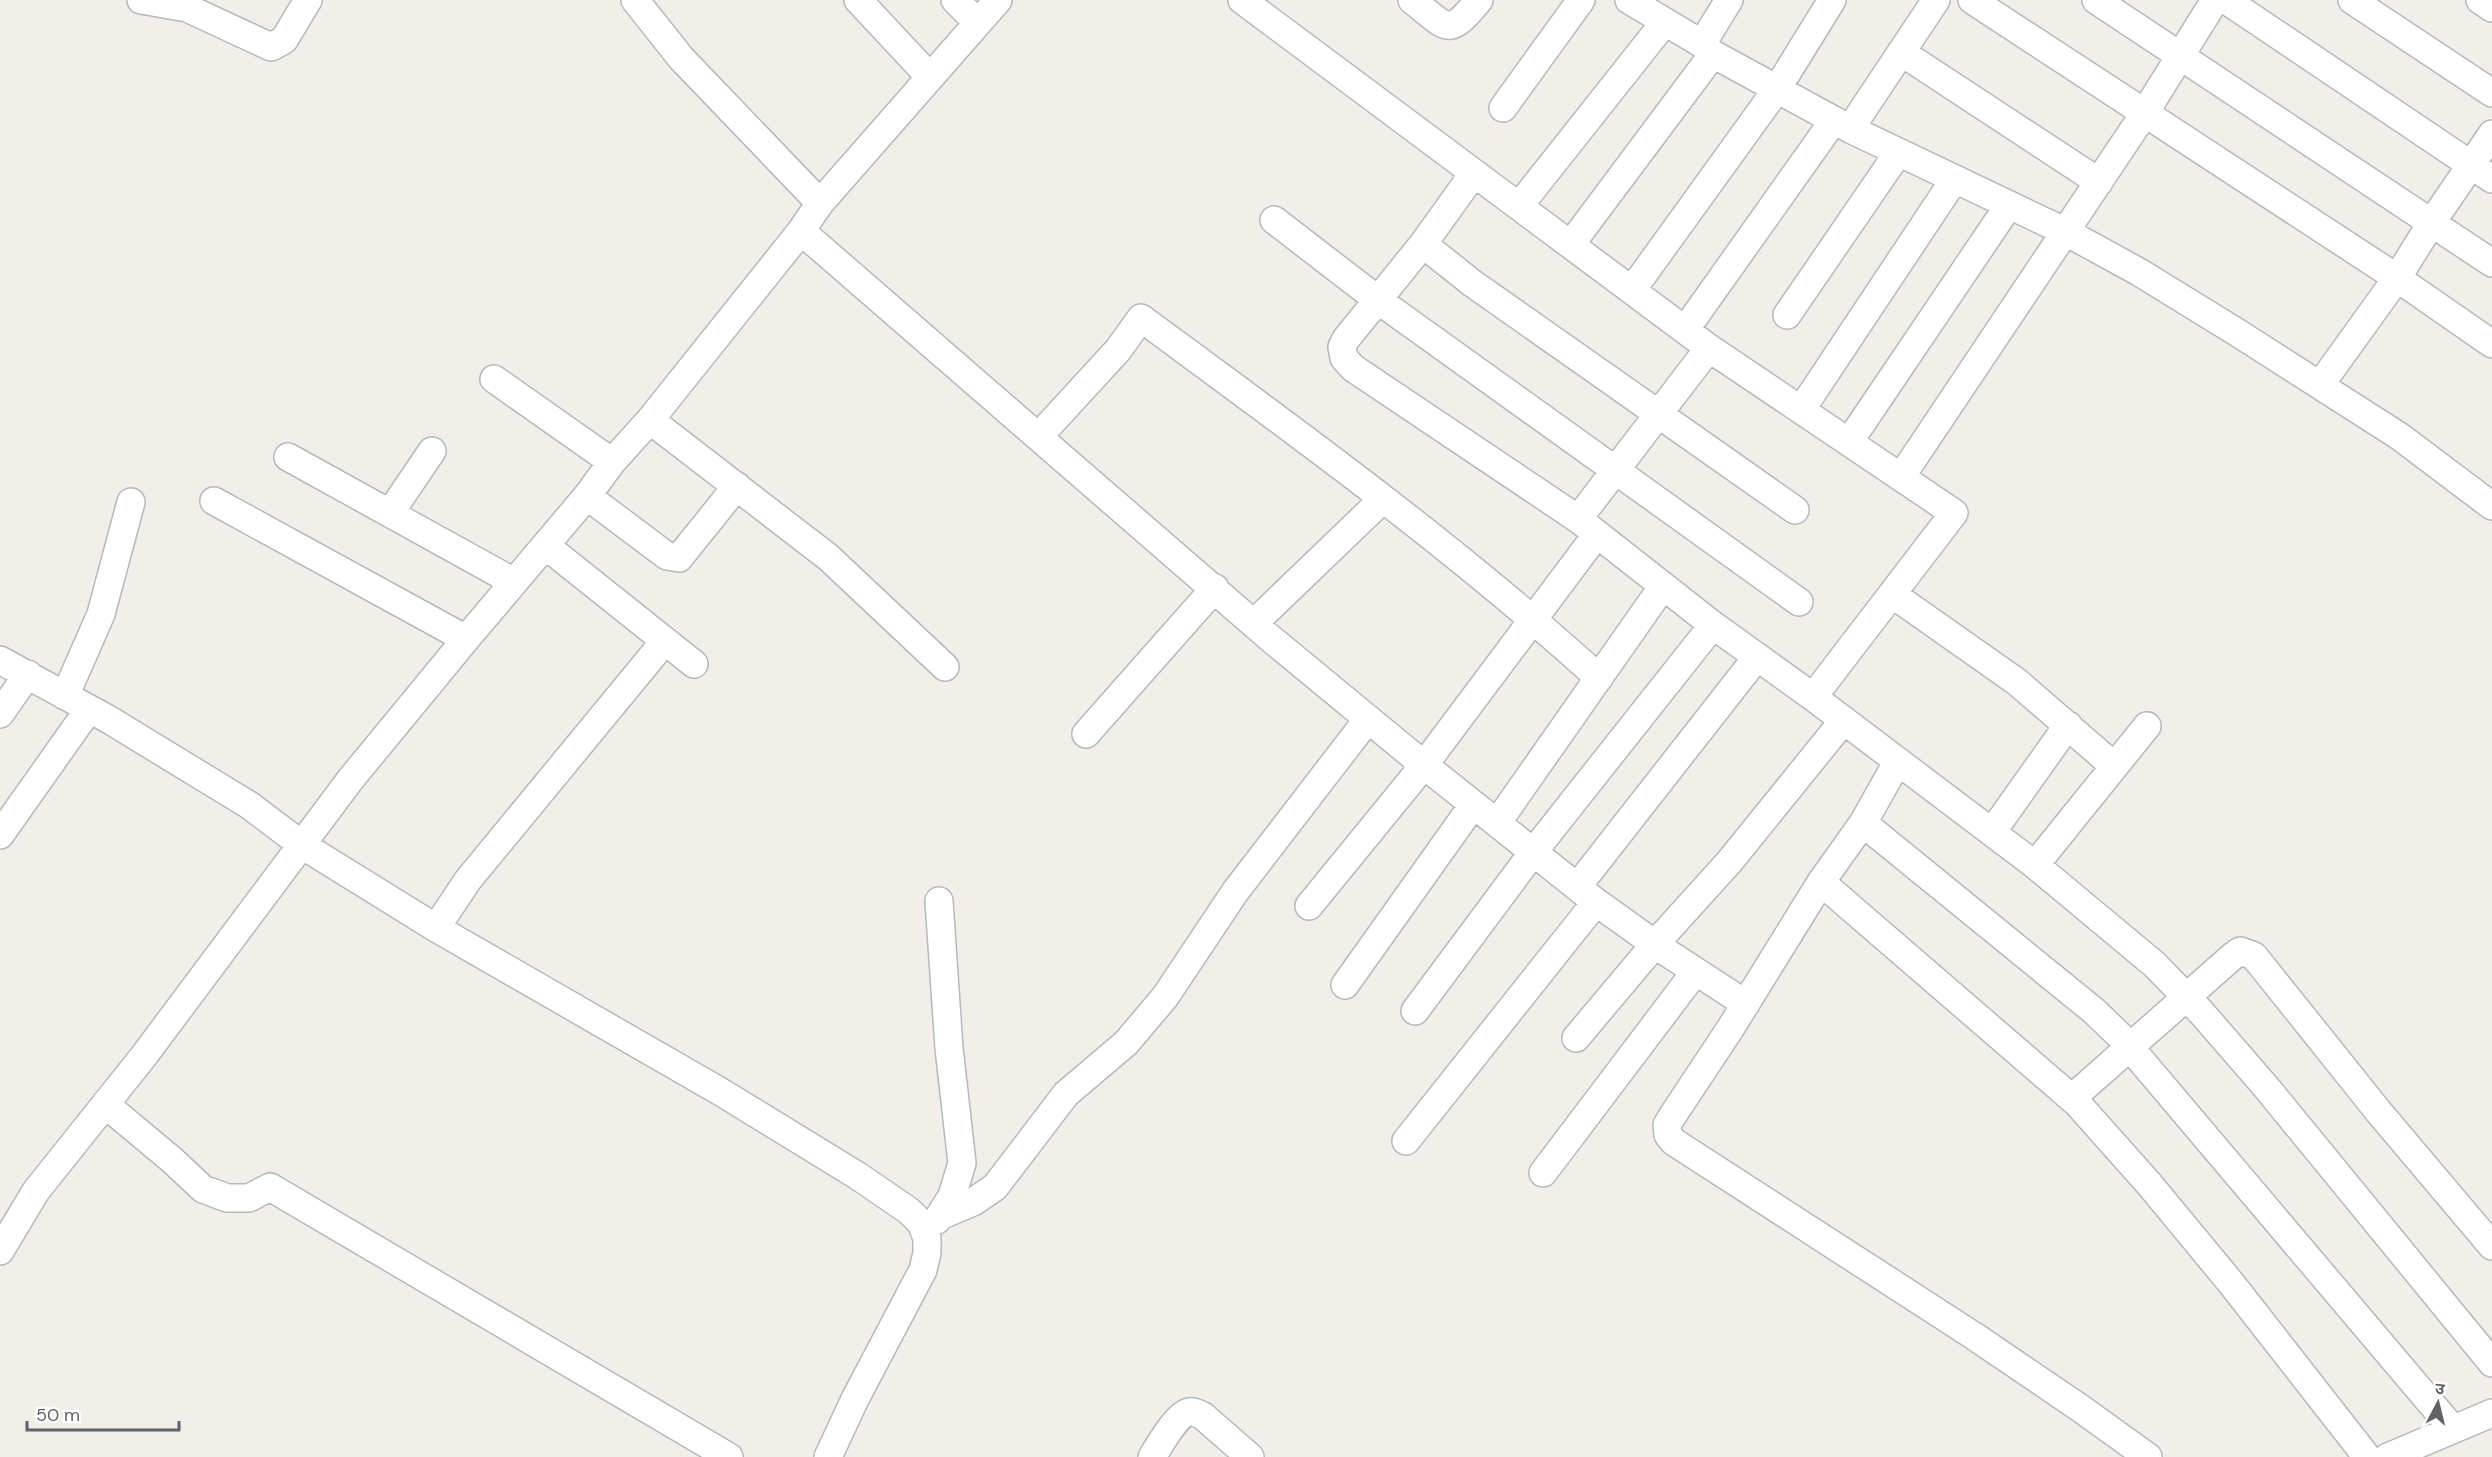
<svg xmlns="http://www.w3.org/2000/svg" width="2492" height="1457" viewBox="0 0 2492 1457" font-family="'DM Sans','Noto Sans Devanagari',sans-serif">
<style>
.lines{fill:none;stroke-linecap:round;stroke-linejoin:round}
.minor-casing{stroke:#b5b8bc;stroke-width:30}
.minor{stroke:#fff;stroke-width:27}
</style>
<rect width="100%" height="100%" fill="#f1efe8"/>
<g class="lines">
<defs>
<path id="minor" d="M141,0L187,8L271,47L284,40L308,0
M635,0L681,58L820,203
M858,0L930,77
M955,0L978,23
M1242,0L1709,348L1954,513L1813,697
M1412,0C1448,28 1447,39 1479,0
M1629,0L1702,44L1713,54L1850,129L2066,232L2139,272L2238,333L2399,436L2492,506
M1972,0L2397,278L2492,344
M2096,0L2492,263
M2226,0L2492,179
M2352,0L2492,93
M2480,0L2492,8
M1702,44L1729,0
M1901,52L2099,182
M1503,108L1581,0
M1850,129L1936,0
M1474,173L1423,244L1346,339L1342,347L1344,358L1353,368L1578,519L1713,625L1813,697L2035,865L2154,964L2200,1011L2266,1087L2492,1363
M1519,206L1664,23
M1274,220L1378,300L1799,602
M801,231L1270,638L1424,765L1596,902L1663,950L1746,1004
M1423,244L1472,283L1795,510
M1571,244L1713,54
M1632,290L1777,89L1832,0
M1787,315L1898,153
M1685,330L1834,120
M494,379L612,462
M2320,385L2397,278L2432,222L2492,134
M1801,410L1954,180
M650,420L828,557L945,667
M1039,436L1118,350L1141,318C1297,433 1455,547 1599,678
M1849,442L2009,205
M288,457L514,582
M1901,477L2144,114L2215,0
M587,496L667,556L679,558L737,486
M214,501L466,639
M390,513L432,451
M1578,519L1709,348
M546,546L694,664
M1892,594L2017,682L2114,766
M1254,623L1383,499
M0,660L108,719L249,805L302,845L436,928L721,1092L858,1176L909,1211L921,1223L927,1238V1253L923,1270L855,1399L828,1457
M65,696L101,614L131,502
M0,714L28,674
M1086,734L1215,588
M1898,761L1863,823L1821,882L1730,1029L1673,1115L1667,1125L1668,1135L1674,1142L1974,1336L2080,1408L2148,1457
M1497,823L1663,586
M1863,823L2094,1011L2122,1038L2452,1428
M1992,832L2068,725
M0,835L89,709
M2035,865L2147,726
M1821,882L2077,1103L2150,1185L2231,1283L2367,1457
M1577,887L1757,657
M1309,906L1424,765L1597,534
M436,928L468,880L664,642
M1345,985L1473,805
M1415,1011L1534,851L1713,625
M1576,1038L1655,944L1730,861L1844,720
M2072,1098L2233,956L2240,951L2254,956L2378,1111L2492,1246
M105,1104L172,1160L203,1189L227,1198H249L270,1187L729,1457
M1406,1141L1596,902
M1543,1173L1695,972
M940,1216L973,1202L995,1187L1066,1094L1126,1043L1165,997L1235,892L1368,719
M937,1220L952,1196L962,1163L949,1048L939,901
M0,1251L36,1191L143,1057L350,780L466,639L587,496L612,462L650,420L801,231L820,203L998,0
M1152,1457C1159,1446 1177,1414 1189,1412C1194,1411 1199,1414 1203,1416L1250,1457
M2388,1457L2492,1413"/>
</defs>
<use href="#minor" class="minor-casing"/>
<use href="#minor" class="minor"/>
</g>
<g transform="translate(2438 1403) rotate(7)" stroke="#ffffff" stroke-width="4.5" paint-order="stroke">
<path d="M0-4.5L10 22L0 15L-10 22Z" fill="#5f6368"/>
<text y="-9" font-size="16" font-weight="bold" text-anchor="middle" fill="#5f6368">उ</text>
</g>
<path d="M27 1421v9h152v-9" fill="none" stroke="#5f6368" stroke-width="3"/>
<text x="36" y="1421" font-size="18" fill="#5f6368" stroke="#ffffff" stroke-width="4.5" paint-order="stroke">50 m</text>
</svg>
